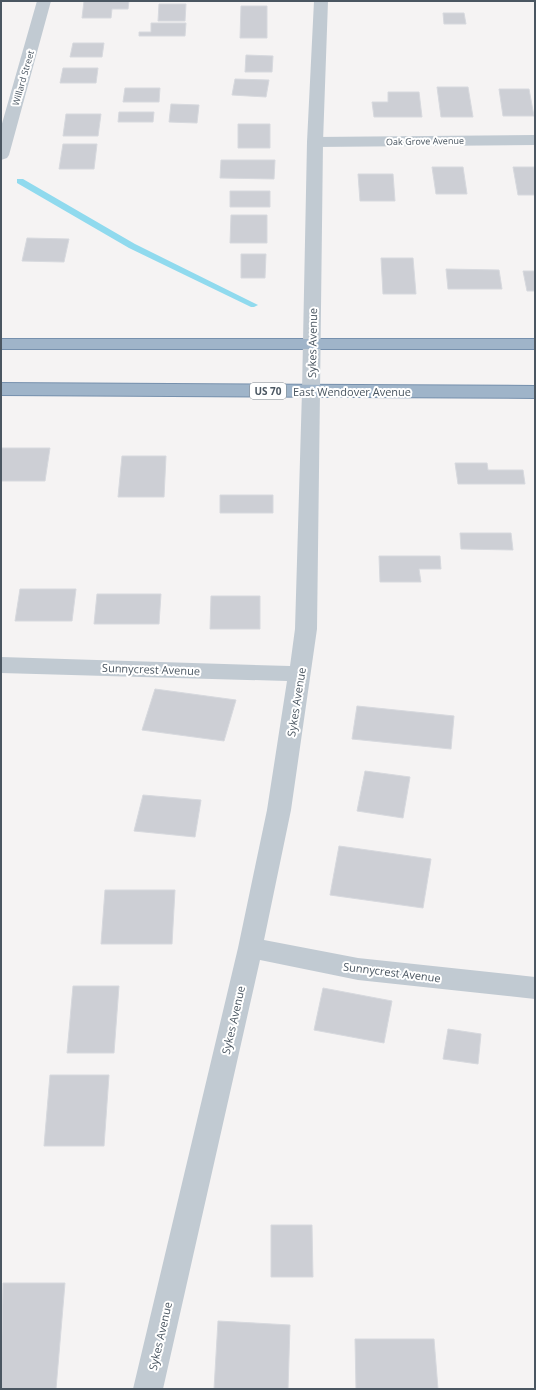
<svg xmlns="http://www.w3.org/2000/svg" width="536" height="1390" viewBox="0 0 536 1390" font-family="'Open Sans',sans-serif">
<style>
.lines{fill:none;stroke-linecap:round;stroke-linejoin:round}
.stream{fill:#90daee;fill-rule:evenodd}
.building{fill:#cdcfd5;stroke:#d7d9de}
.trunk-casing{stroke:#7690ad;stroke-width:2}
.minor{fill:#c1cad2;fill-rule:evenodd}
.tertiary{fill:#c1cad2;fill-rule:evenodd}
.trunk{fill:#9fb4c9;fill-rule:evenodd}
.labels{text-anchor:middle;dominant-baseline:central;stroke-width:4;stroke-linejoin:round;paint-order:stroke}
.far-street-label{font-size:9px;fill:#4a5661;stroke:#fff}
.shield{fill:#fff;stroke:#808990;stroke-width:1}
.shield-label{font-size:10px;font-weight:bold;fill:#4a5661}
.street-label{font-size:11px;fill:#4a5661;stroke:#fff}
</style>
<rect width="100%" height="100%" fill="#f5f3f3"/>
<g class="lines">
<path class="stream" d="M17,179H23L135,244L258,305L254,307H251L129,248L17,183Z"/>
</g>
<path class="building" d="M84,1H129L128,9H112L111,18H82Z
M159,4H186L185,21H158Z
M241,6H267V38H240Z
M443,13H464L466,24H444Z
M151,23H186L185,36H139V32H151Z
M73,43H104L102,57H70Z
M246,55L273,56L272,72H245Z
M63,68H98L96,83H60Z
M235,79L269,80L266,97L232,95Z
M437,87H468L473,117H441Z
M125,88H160L159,102H123Z
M499,89H529L534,116H503Z
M388,92H419L422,117H374L372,102H388Z
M171,104L199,105L197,123L169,122Z
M119,112H154L153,122H118Z
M66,114H101L98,136H63Z
M238,124H270V148H238Z
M63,144H97L94,169H59Z
M221,160H275L274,179L220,178Z
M432,167H463L467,194H436Z
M513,167H535V195H518Z
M358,174H393L395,201H360Z
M230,191H270V207H230Z
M231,215H267V243H230Z
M27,238L69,239L64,262L22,261Z
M241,254H266L265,278H241Z
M381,258H413L416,294H383Z
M446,269L499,270L502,289H448Z
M523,271H535V291H527Z
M1,448H50L45,481H1Z
M122,456H166L164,497H118Z
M455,463H487L488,470H523L525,484H458Z
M220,495H273V513H220Z
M460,533H511L513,550L461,549Z
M379,556H440L441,569H419L421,582H380Z
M20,589H76L72,621H15Z
M97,594H161L159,624H94Z
M211,596H260V629H210Z
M155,689L236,700L224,741L142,730Z
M357,706L454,716L451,749L352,739Z
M365,771L410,777L403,818L357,811Z
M143,795L201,800L195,837L134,831Z
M339,846L431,859L423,908L330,895Z
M105,890H175L172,944H101Z
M73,986H119L114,1053H67Z
M323,988L392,1001L384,1043L314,1030Z
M448,1029L481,1034L478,1064L443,1059Z
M50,1075H109L104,1146H44Z
M271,1225H312L313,1277H271Z
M3,1283H65L56,1389H1Z
M218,1321L290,1325L288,1389H214Z
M355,1339H434L438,1389H356Z"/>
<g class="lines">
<defs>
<path id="trunk" d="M1,339H535V349H1Z
M1,383L535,386V398L1,395Z"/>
</defs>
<use href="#trunk" class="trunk-casing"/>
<path class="minor" d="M37,1H51L9,155L7,158L1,160V127Z
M535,135V145L315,147L309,145L307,142L309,139L315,137Z
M311,385L318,387L320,391L317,629L291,810L264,940L358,958L535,977V999L358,980L260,960L163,1389H133L238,948L267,810L287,681L1,673V657L290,666L295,629L302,391L304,387Z"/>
<path class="tertiary" d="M314,1H328L323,142L320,391L318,395L311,397L304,395L302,391L307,142Z"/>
<use href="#trunk" class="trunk"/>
</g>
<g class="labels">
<g class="far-street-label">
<text transform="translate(23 78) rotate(-74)">Willard Street</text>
<text transform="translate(425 141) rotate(-1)">Oak Grove Avenue</text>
</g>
<rect class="shield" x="250" y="383" width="36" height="16" rx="3"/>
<g class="shield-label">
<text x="268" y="391">US 70</text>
</g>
<g class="street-label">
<text transform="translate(312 343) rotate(-89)">Sykes Avenue</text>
<text x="352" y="391">East Wendover Avenue</text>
<text transform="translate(151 669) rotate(2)">Sunnycrest Avenue</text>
<text transform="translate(296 702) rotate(-81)">Sykes Avenue</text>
<text transform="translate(392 972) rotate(7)">Sunnycrest Avenue</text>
<text transform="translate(233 1020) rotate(-77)">Sykes Avenue</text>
<text transform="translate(160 1336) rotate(-77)">Sykes Avenue</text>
</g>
</g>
<rect width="536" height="1390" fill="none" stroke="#4a5661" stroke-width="4"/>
</svg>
